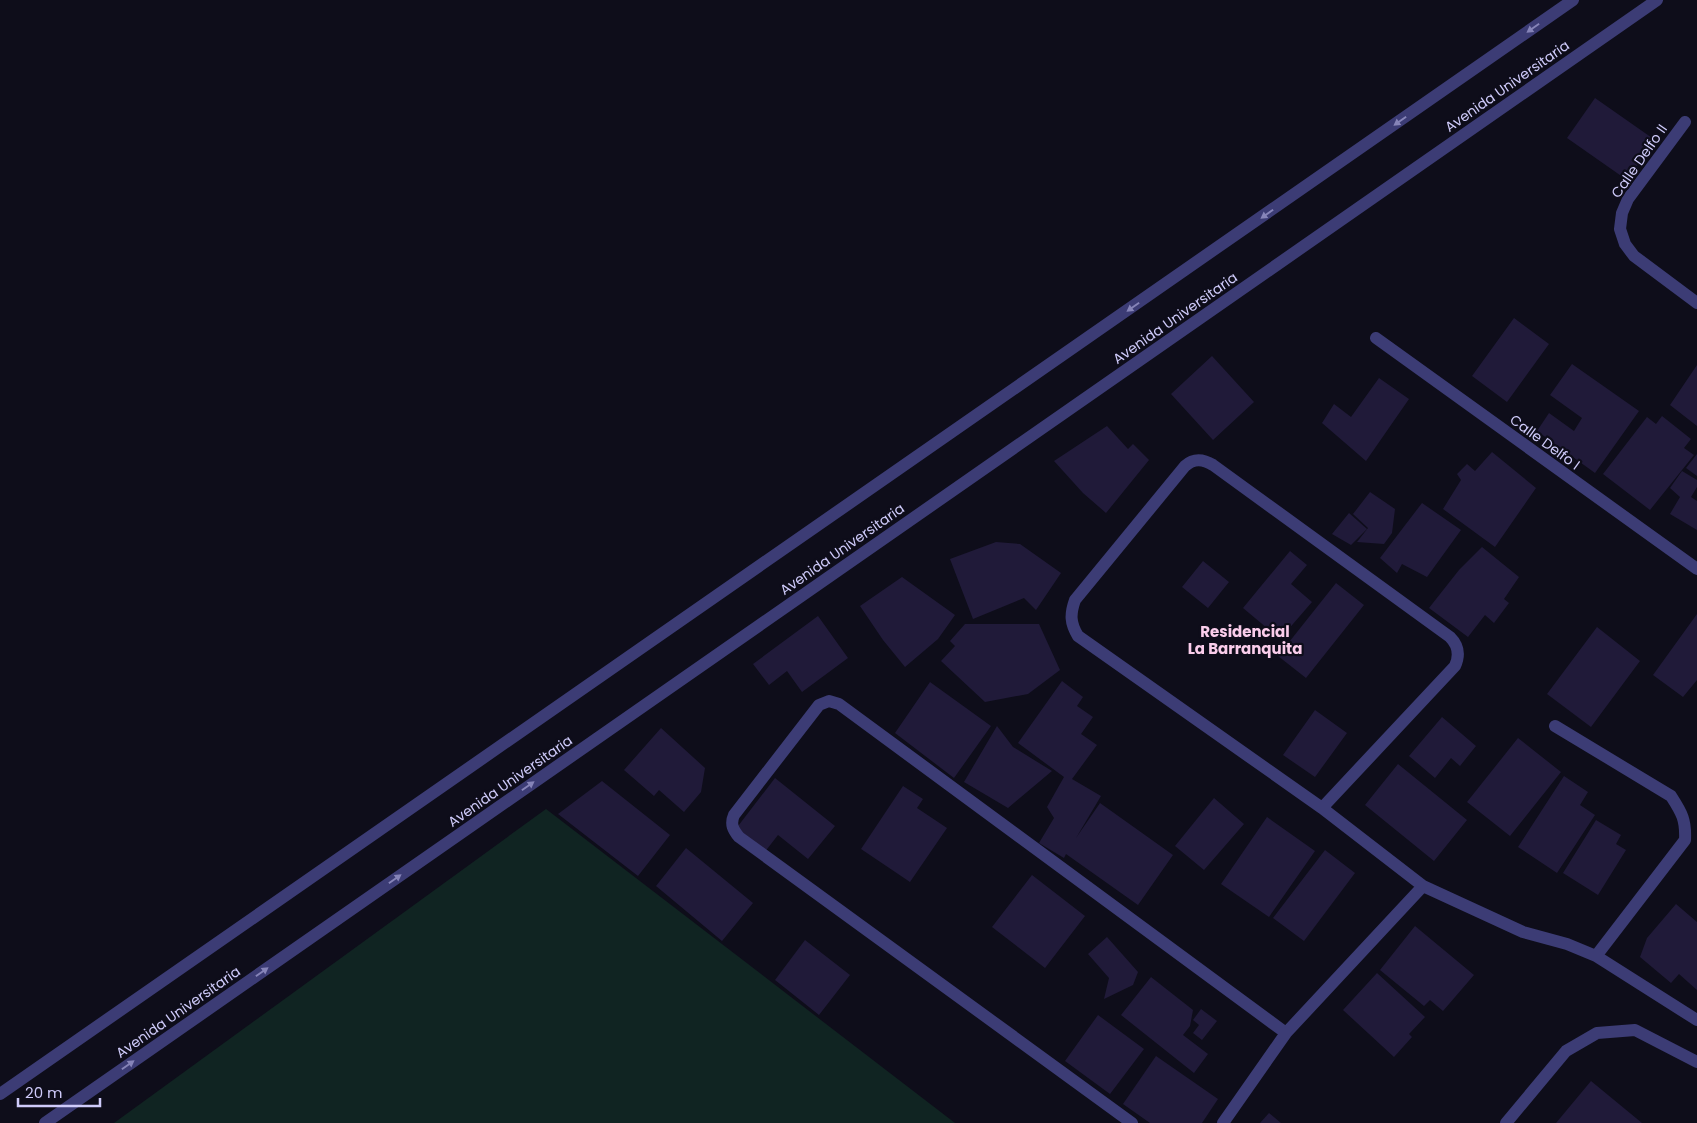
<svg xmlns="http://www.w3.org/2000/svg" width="1697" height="1123" viewBox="0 0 1697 1123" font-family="Poppins,sans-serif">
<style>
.green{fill:#102422}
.building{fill:#201a39}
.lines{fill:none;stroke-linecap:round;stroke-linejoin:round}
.minor{stroke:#3c3c75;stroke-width:12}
.oneway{fill:#8684b8}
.labels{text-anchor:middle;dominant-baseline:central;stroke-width:4.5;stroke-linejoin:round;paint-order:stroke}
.street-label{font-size:14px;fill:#cfcbfa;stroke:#0e0d1a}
.neighbourhood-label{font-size:15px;font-weight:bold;fill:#facdeb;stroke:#0e0d1a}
</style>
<rect width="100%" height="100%" fill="#0e0d1a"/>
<path class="green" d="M546,809L955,1123H114Z"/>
<path class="building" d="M1595,98L1655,140L1627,180L1567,138Z
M1514,318L1549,344L1507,402L1472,376Z
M1212,356L1254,402L1213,440L1171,394Z
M1572,364L1639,411L1595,473L1537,431L1549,413L1574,431L1582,418L1550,395Z
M1697,365V426L1670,405Z
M1379,378L1409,399L1366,461L1322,423L1334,404L1351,417Z
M1662,416L1691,439L1684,448L1694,455L1650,510L1603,474L1647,417L1656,424Z
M1107,426L1128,449L1133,444L1149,460L1106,513L1083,493L1054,461Z
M1492,452L1536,488L1495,547L1443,509L1461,480L1457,474L1467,464L1475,471Z
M1697,454V476L1686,468Z
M1682,471L1697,480V487L1691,497L1697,501V530L1670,514L1680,497L1670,488Z
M1370,492L1395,509L1392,533L1384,544L1357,542L1368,528L1353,514Z
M1422,503L1461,530L1427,577L1402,564L1397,573L1380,558Z
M1349,513L1367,529L1351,545L1332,534Z
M996,542L1020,544L1061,573L1036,610L1024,598L973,619L950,559Z
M1482,547L1519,577L1504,599L1509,603L1494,623L1485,615L1468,637L1429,608L1459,570Z
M1290,551L1307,565L1291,584L1312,602L1280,639L1243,608Z
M1203,561L1229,582L1208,608L1182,587Z
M902,577L955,615L938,639L905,667L883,640L860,606Z
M1336,583L1364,605L1306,678L1278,656Z
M1697,614V680L1683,697L1653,675Z
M818,616L848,658L802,692L787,671L769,685L753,664Z
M965,624H1039L1060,670L1028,694L985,702L941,661L955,646L950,641Z
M1597,627L1640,661L1591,727L1547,694Z
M1062,681L1083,697L1077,706L1093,717L1081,734L1097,745L1072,779L1101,796L1076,838L1100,803L1173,855L1138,905L1066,854L1064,858L1039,843L1054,818L1047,807L1064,777L1018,743Z
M930,682L991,726L954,778L895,733Z
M1315,710L1347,733L1315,777L1283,755Z
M1442,717L1476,746L1460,766L1451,758L1435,778L1409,756Z
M997,726L1013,747L1052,771L1008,808L964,782Z
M661,728L705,768L701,792L684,812L659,790L654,796L624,770Z
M1518,738L1561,772L1510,836L1467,802Z
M1398,764L1467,820L1434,861L1365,805Z
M1564,776L1588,792L1580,805L1595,815L1557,873L1518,847Z
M775,778L835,826L808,859L778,835L764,853L735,830Z
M602,781L670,835L638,876L558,814Z
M903,786L923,799L917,808L947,828L910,882L861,849Z
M1214,798L1244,824L1204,870L1175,846Z
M1267,817L1315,851L1269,917L1221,884Z
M1596,820L1621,835L1616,844L1626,850L1598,895L1563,873Z
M686,848L753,903L722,941L656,886Z
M1325,850L1355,873L1304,941L1273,918Z
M1032,875L1085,916L1045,968L992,927Z
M1676,904L1697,922V990L1679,974L1671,983L1640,957L1647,938Z
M1415,926L1474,975L1443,1011L1430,1000L1424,1006L1380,970Z
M1107,937L1138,972L1133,985L1104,999L1109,978L1088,954Z
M805,940L850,975L819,1015L775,980Z
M1377,973L1425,1017L1409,1034L1412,1037L1394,1057L1343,1010Z
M1151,977L1193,1010L1190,1026L1183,1035L1208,1054L1194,1073L1121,1015Z
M1201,1009L1217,1021L1202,1040L1193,1033L1199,1025L1193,1020Z
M1098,1015L1144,1049L1110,1094L1065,1061Z
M1156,1056L1218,1099L1202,1123H1150L1123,1104Z
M1591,1081L1642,1123H1556Z
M1269,1113L1281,1123H1260Z"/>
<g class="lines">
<path class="minor" d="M1685,122L1628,199L1622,213L1620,229L1625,244L1634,256L1697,303
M1376,338L1697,569
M1555,726L1671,796C1682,813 1686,820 1685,840L1596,956
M1322,808L1455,666C1460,655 1458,645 1450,637L1213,465C1203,459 1194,458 1185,466L1075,600C1070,614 1070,623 1078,636L1322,808L1423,886L1523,932L1567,944L1596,956L1697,1020
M0,1094L1573,0
M45,1123L1657,0
M1132,1123L739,837C733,830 730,824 734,815L819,705L829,701L839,704L1286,1033
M1223,1123L1286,1033L1423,886
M1506,1123L1566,1051L1597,1033L1635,1030L1697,1062"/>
</g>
<defs><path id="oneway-solid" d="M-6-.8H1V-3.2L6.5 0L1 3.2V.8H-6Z" transform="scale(1.25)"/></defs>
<g class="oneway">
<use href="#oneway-solid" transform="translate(1533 28) rotate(145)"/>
<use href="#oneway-solid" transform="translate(1400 121) rotate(145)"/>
<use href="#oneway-solid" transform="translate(1267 214) rotate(145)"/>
<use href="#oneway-solid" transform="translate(1133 307) rotate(145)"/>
<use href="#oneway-solid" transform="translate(528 786) rotate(-35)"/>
<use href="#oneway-solid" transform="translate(395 879) rotate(-35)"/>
<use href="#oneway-solid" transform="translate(262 972) rotate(-35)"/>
<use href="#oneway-solid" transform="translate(128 1065) rotate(-35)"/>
</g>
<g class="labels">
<g class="street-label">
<text transform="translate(1507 86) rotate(-35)">Avenida Universitaria</text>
<text transform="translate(1639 161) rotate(-55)">Calle Delfo II</text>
<text transform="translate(1175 318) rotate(-35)">Avenida Universitaria</text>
<text transform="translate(1545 442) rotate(36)">Calle Delfo I</text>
<text transform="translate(842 549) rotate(-35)">Avenida Universitaria</text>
<text transform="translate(510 781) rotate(-35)">Avenida Universitaria</text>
<text transform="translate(178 1012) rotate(-35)">Avenida Universitaria</text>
</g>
<g class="neighbourhood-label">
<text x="1245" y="631">Residencial<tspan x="1245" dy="17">La Barranquita</tspan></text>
</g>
</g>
<path d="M18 1098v8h82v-8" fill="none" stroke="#cfcbfa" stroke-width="2.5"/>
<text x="25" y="1098" font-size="15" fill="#cfcbfa" stroke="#0e0d1a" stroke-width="4" paint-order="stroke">20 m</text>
</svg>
